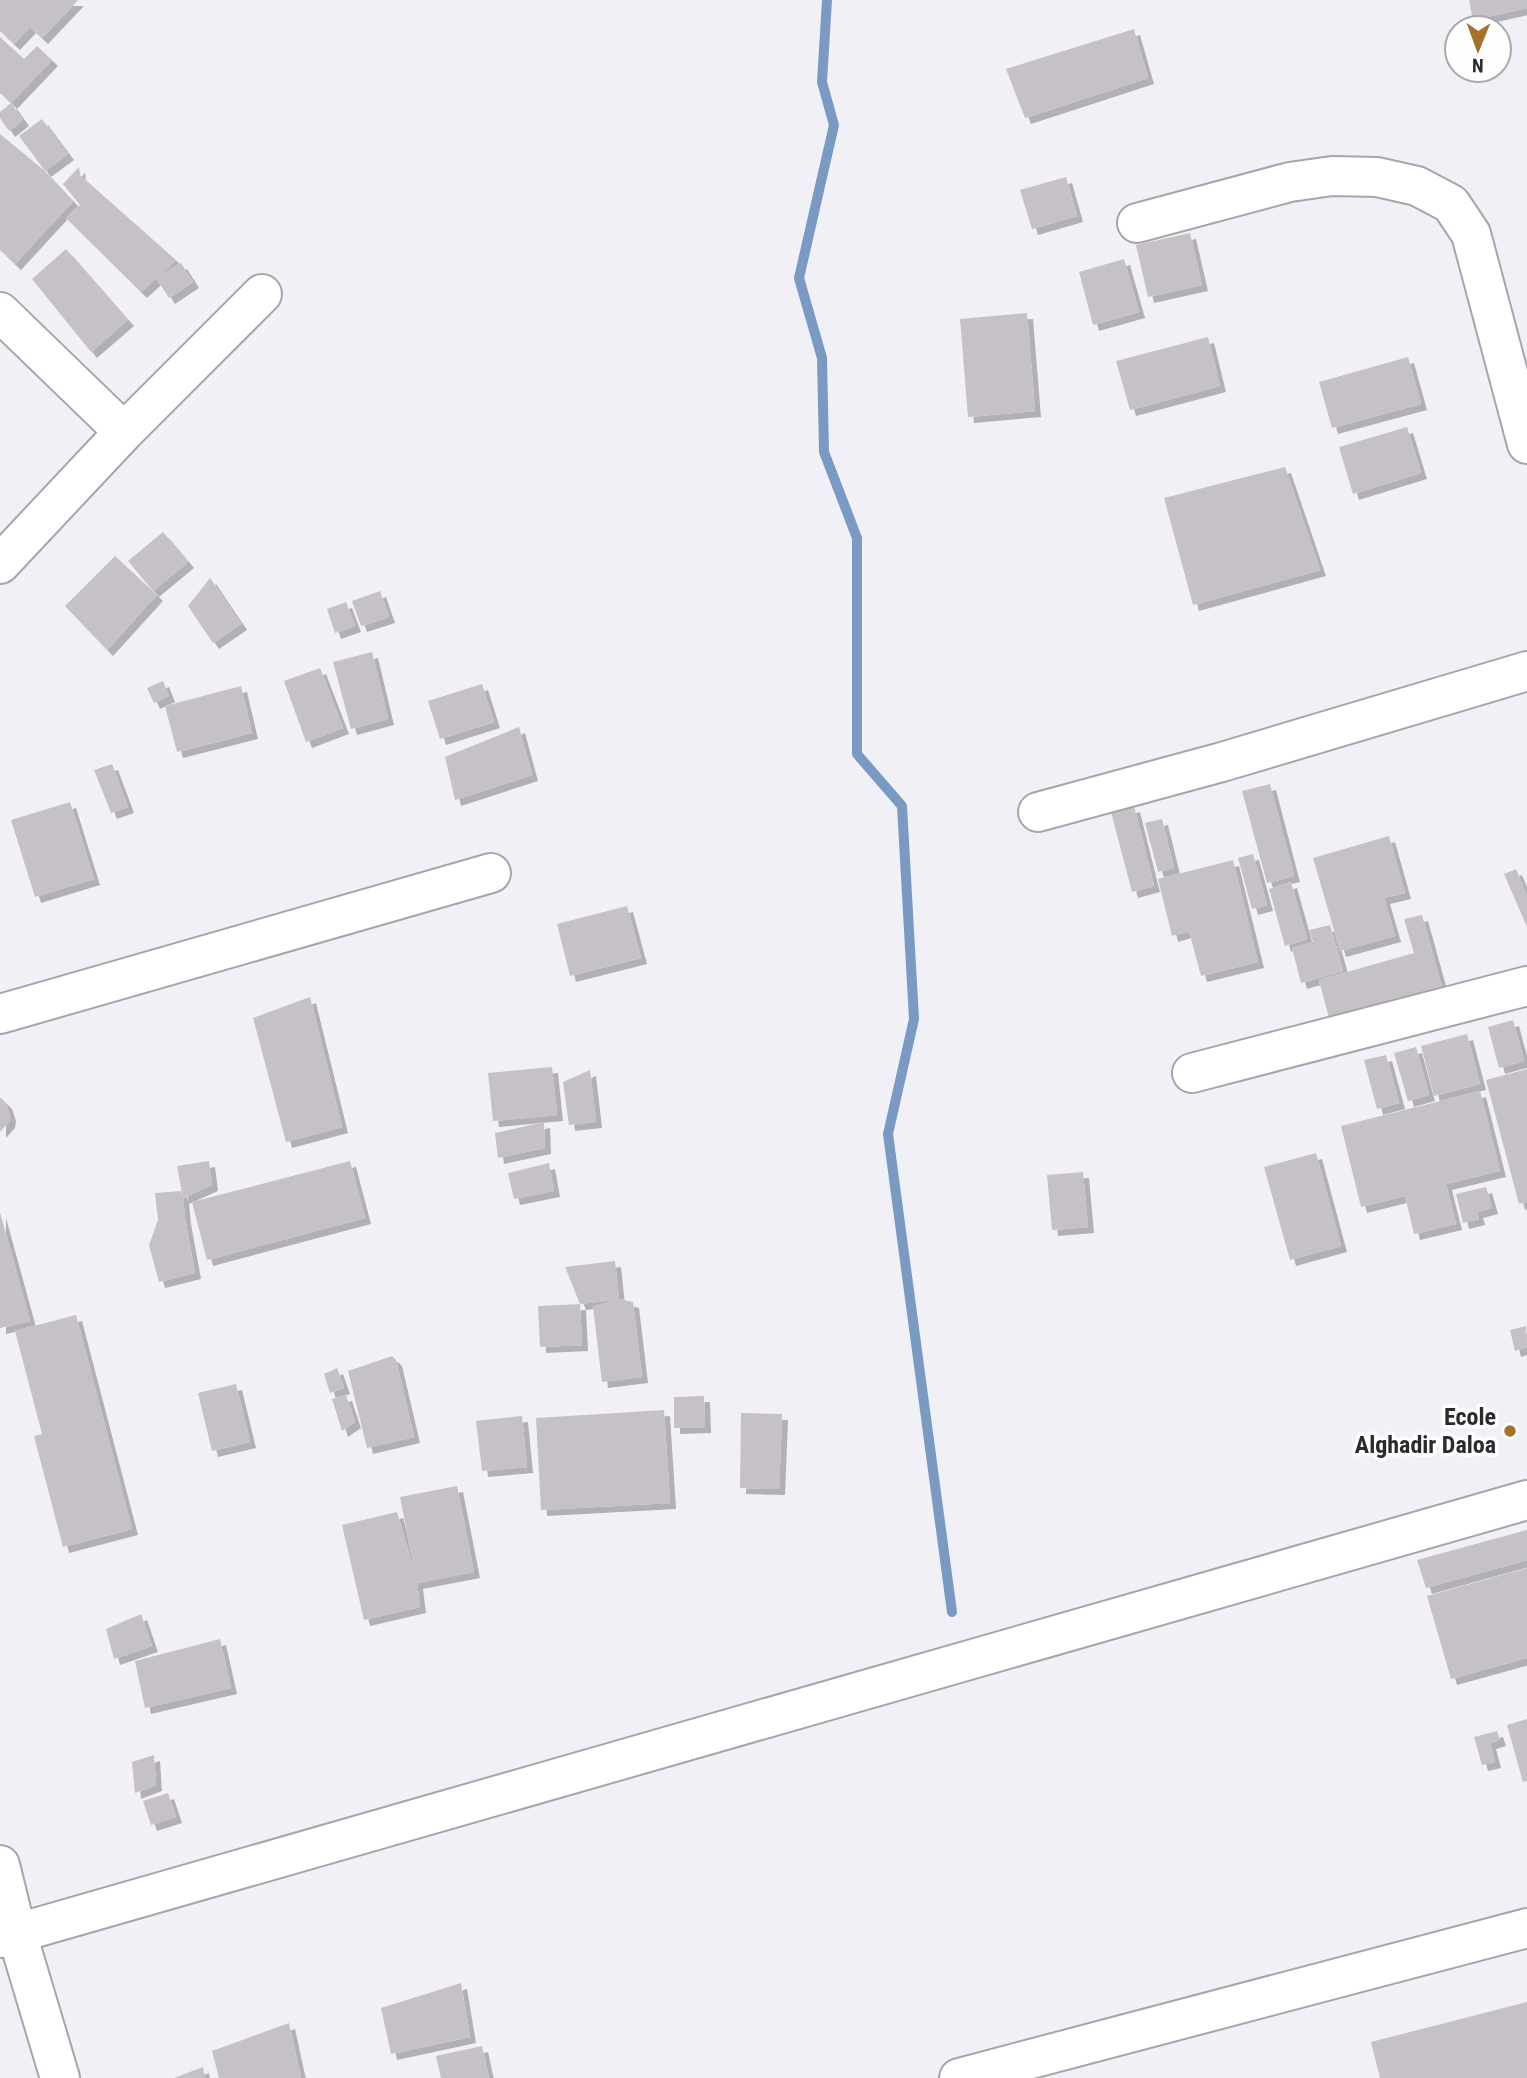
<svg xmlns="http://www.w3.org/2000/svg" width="1527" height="2078" viewBox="0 0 1527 2078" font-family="'Roboto Condensed',sans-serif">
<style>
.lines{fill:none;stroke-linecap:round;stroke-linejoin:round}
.stream{stroke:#789ac3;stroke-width:10}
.building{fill:#c6c1c6;filter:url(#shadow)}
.street-casing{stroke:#a7a5ab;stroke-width:42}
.secondary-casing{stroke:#a7a5ab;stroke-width:42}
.street{stroke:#fff;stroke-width:38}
.secondary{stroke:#fff;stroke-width:38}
.poi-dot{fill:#a6712b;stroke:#fefefe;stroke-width:2.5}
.labels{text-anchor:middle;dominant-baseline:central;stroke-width:7;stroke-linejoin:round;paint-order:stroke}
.poi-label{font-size:24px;font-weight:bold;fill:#2b2a2c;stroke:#fefefe;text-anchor:end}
</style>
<defs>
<filter id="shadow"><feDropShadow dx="6" dy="6" stdDeviation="0" flood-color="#0004"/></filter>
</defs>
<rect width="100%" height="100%" fill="#f2f0f7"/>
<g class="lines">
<path class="stream" d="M827,0L822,82L834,125L799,278L822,358L824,452L857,538V754L902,806L914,1019L888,1134L952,1612"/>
</g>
<path class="building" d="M0,0H78L42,38L30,27L14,44L0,31Z
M1469,0H1527V8L1473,20Z
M1134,29L1148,78L1025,118L1006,69Z
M0,37L24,59L37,46L52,60L11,103L0,93Z
M11,103L23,120L9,131L0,118V112Z
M42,119L68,154L45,171L73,201L15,264L0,250V134L45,171L19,136Z
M79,167L80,175L176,260L141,292L66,218L80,205L63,184Z
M1066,177L1077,216L1032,229L1020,190Z
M1190,233L1202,285L1148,297L1136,245Z
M66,249L128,320L91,352L32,279Z
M1124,259L1139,312L1093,325L1079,272Z
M181,263L193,282L169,298L156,278Z
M1027,313L1035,411L968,417L960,319Z
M1208,337L1220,386L1130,410L1116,361Z
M1408,357L1421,404L1332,428L1319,382Z
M1407,427L1421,473L1353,494L1339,447Z
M1285,467L1320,570L1193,605L1164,498Z
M163,532L188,562L153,591L128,561Z
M115,556L157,595L107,650L65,606Z
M210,578L241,624L213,643L188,606Z
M380,591L389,617L361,626L352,601Z
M346,602L355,626L335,633L327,609Z
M372,652L388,719L351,729L333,662Z
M320,668L343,728L306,742L284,681Z
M163,681L169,696L154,703L147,688Z
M482,684L494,722L440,739L428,701Z
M241,686L252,733L177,752L165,706Z
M519,727L532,775L455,800L445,757Z
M112,764L128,807L111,813L94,770Z
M1270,784L1294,876L1267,883L1242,791Z
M70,802L94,879L35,897L11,820Z
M1134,806L1154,886L1132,892L1111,812Z
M1162,819L1174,868L1158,872L1145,823Z
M1389,836L1405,893L1384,898L1395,936L1340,951L1313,858Z
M1253,854L1267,905L1252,909L1238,858Z
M1233,860L1258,962L1201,976L1189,931L1172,936L1158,879Z
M1516,869L1527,896V927L1504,874Z
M1291,882L1307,939L1285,946L1269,889Z
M627,906L641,958L570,976L557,924Z
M1422,915L1442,987L1329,1018L1319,980L1414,953L1404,919Z
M1330,925L1343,971L1301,983L1292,948L1313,942L1309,930Z
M310,997L342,1127L286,1142L253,1018Z
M1513,1020L1524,1061L1499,1068L1488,1027Z
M1467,1034L1480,1084L1434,1096L1421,1046Z
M1416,1047L1429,1095L1408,1101L1394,1053Z
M1386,1055L1399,1103L1377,1109L1364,1060Z
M552,1067L557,1115L493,1121L488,1073Z
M1527,1069V1202L1519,1204L1486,1080Z
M590,1070L596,1122L569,1125L563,1082Z
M1480,1091L1500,1171L1446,1184L1456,1224L1414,1234L1405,1196L1361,1207L1341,1126Z
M0,1097L6,1103L10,1115L9,1122L0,1132Z
M544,1122L545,1148L498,1158L495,1133Z
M1316,1153L1341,1246L1290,1260L1264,1167Z
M209,1161L212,1185L183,1198L185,1218L195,1273L159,1282L149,1245L158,1220L155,1193L181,1191L183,1198L177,1166Z
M350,1161L365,1218L207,1260L192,1202Z
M549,1163L554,1191L514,1199L508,1173Z
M1083,1172L1088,1227L1052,1230L1047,1175Z
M1486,1187L1492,1208L1477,1212L1479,1219L1463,1223L1456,1194Z
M0,1212L30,1321L0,1328Z
M615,1261L619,1299L580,1304L565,1267Z
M619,1299L633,1302L642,1377L602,1382L593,1307Z
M580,1304L582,1345L540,1347L538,1306Z
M76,1315L132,1529L63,1547L34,1436L42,1434L15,1331Z
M1526,1326L1527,1347L1515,1351L1510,1330Z
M392,1356L396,1360L414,1437L367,1448L348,1371Z
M337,1368L344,1388L330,1393L324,1374Z
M236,1384L250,1442L212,1451L198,1393Z
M346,1395L355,1422L342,1431L332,1399Z
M704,1396L705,1427L674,1428V1397Z
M664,1410L670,1503L541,1510L536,1418Z
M741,1413L782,1414L779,1489L740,1488Z
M522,1416L527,1467L482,1471L476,1421Z
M457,1486L474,1572L417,1583L420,1607L364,1620L342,1525L397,1512L416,1578L400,1497Z
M1527,1530V1560L1426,1588L1417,1560Z
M1527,1568V1658L1451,1679L1427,1596Z
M141,1614L152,1646L114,1659L106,1629Z
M220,1639L231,1688L145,1708L135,1661Z
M1527,1719V1781L1523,1782L1507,1725Z
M1497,1731L1500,1740L1490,1743L1495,1762L1482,1765L1474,1737Z
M154,1755L156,1785L135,1793L132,1762Z
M168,1793L176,1817L151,1825L143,1801Z
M461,1983L470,2037L391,2054L381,2008Z
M1527,2002V2078H1380L1371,2042Z
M289,2023L301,2078H219L212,2051Z
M482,2046L489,2078H441L436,2056Z
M203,2067L205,2078H174Z"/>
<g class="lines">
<defs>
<path id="street" d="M1137,223L1290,182L1332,176L1377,177L1417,186L1451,204L1471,234L1527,444
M0,312L124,432
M0,564L124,432L262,294
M1038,812L1222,762L1527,671
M0,1014L491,873
M1192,1073L1527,986
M0,1865L17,1934L60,2078
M959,2078L1527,1928"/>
<path id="secondary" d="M0,1938L1527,1500"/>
</defs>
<use href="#street" class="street-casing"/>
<use href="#secondary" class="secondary-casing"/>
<use href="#street" class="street"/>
<use href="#secondary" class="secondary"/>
</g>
<circle class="poi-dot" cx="1510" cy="1431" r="7"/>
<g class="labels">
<g class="poi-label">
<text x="1496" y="1417">Ecole<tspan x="1496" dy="28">Alghadir Daloa</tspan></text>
</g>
</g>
<g transform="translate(1478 49) rotate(181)"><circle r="33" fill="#fefefe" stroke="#aaa9aa" stroke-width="2"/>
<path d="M0-5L12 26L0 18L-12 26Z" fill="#a6712b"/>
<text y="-10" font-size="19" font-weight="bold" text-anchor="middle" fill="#2b2a2c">N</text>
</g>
</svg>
